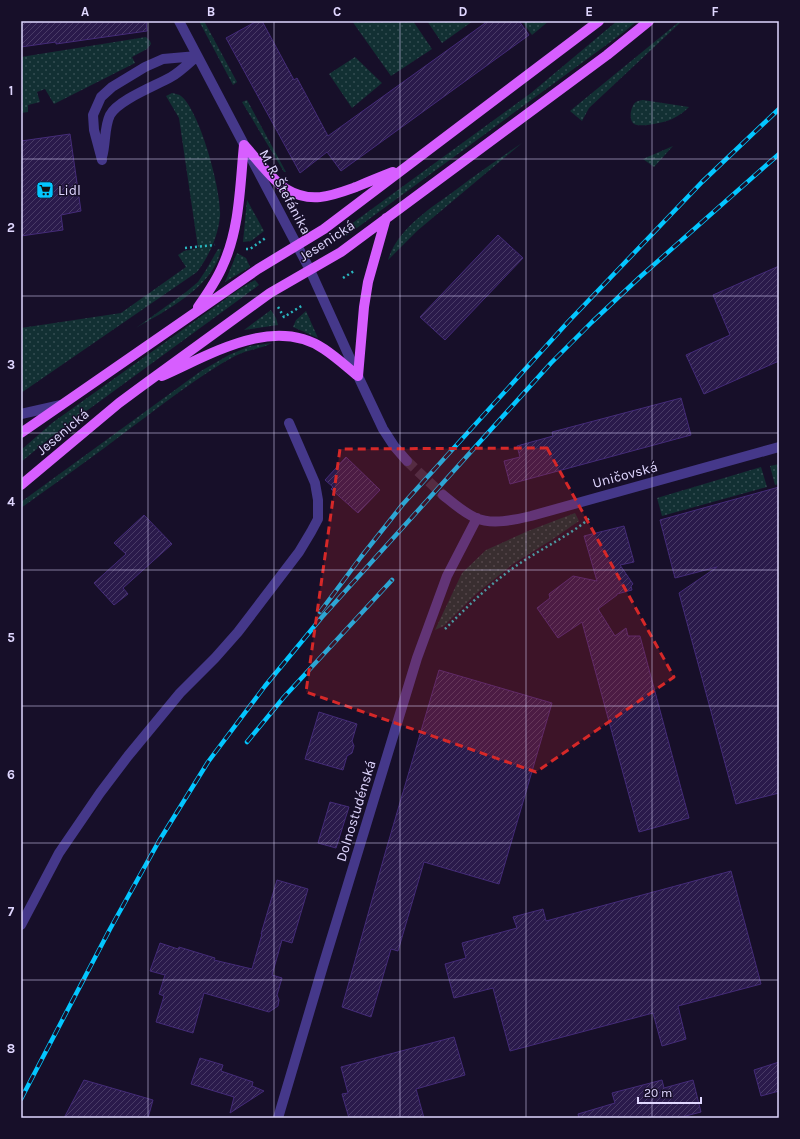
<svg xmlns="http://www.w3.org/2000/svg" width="800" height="1139" viewBox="0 0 800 1139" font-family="Karla,sans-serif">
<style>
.grass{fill:url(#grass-dots)}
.building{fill:url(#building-hatch);stroke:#442b78}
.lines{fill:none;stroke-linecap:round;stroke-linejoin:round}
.minor-tunnel{stroke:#352d49;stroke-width:10;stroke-dasharray:10 5;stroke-linecap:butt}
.path{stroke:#2ab6bf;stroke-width:2.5;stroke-dasharray:2 3;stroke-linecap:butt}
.minor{stroke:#45388a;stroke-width:10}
.major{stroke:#d75eff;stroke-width:10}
.rail-casing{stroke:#03c6ff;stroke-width:4.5}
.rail{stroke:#170f29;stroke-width:3;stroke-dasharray:9;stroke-linecap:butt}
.marked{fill:#d62828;fill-opacity:0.2;stroke:#d62828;stroke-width:3;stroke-dasharray:8 5;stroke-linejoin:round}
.grid{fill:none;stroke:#e0d7ff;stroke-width:1;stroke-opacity:0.55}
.labels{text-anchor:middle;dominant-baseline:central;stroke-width:3;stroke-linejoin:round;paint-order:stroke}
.poi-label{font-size:14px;fill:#e0d7ff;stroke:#170f29;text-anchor:start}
.street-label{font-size:14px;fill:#e0d7ff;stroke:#170f29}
.neatline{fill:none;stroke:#e0d7ff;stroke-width:1.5}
.grid-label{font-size:13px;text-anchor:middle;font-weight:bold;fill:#e0d7ff}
</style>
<defs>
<pattern id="grass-dots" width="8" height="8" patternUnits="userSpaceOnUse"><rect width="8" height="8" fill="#123033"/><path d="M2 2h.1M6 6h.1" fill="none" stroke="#344d52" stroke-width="1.8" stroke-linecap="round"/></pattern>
<pattern id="building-hatch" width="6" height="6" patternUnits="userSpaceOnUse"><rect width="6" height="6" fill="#2a1a4b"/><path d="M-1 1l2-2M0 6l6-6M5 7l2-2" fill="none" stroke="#493b66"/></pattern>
</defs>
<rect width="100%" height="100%" fill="#170f29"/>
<path class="grass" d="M199,21H204L237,82L233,85Z
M352,21H413L432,49L391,76Z
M427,21H473L442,43Z
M522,21H549L532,35Z
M617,21H637L624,32L346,236L342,235L343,230L531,93Z
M680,21H682L589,108L582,121L570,111Z
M146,37L150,41L151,44L147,49L132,57L135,63L54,104L45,89L37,92L40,102L28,105V112L21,113V105H23L21,97V57Z
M355,57L382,83L352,108L329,74Z
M172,93C175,94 179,94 181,96C200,111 222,192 220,216C218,237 209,256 197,272L21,393V328L121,313L186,267L178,255L184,251L198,248L179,118L166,96Z
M247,100L286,172H284L242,102Z
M643,100L689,107C685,111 680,115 674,118C668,122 640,128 634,124C628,120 631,105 636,102C637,101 642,100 643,100Z
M522,143L417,231L388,260C398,228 431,208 457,189C478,173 500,158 522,143Z
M673,146L654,167L643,159Z
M247,200L264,231L251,241L243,242Z
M218,249H221C215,286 165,311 136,328L186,292L198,282L206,270Z
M237,253L246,258L250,267L225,282Z
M255,280L259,285L55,434L21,462V450L52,423L241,288Z
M271,310L276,318L278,325L244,330Z
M306,311L318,338L293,327L296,320Z
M272,343C260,349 247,350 235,356C198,376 165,403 132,427C96,455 58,481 21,508V502L201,371L229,355L250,346Z
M779,464V484L775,485L770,466Z
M761,467L767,487L662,516L657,498Z
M575,513L579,521L553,539L513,564L476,594L444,626L435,630L462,573L486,550L528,531Z"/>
<path class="building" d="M21,21H146L147,31L56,44V42L21,47Z
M257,21H262L294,80L297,78L328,136L488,21H519L529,35L341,171L327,152L300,173L226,38Z
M70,134L81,211L61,215L63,230L21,236V141Z
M498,235L523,258L445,340L420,317Z
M779,266V361L704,394L686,355L730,335L713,295Z
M681,398L691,435L510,484L504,461L520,457L517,446L553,436L552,432Z
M346,457L380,490L358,513L331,489L333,487L325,480Z
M779,487V793L736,804L679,593L717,567L675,578L660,520Z
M144,515L172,544L123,588L128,594L114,605L94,583L126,554L114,543Z
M624,526L634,562L620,565L633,584L631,586L632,590L617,594V595L598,609L615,636L626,628L628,636H640L689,818L639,832L582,622L558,638L537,608L550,598L549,594L573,576L597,581L584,536Z
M439,670L552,703L499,884L424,862L398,951L391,949L371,1017L342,1007L386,850Z
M319,712L357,724L352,741L354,746L352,753L347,756L343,770L305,759Z
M330,802L349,807L336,848L318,843Z
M731,871L761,984L678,1006L686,1039L662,1046L653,1013L510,1051L493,988L454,998L445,964L466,958L462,943L517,928L513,917L543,909L546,921Z
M277,880L308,889L292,943L282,940L272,975L282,978L277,995L279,1000L278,1006L269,1012L204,993L193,1033L156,1022L164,996L159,994L165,975L150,971L160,943L178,949L179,947L215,958L214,960L252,969L262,934H261Z
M454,1037L465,1075L416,1089L424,1118H349L342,1094L348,1093L341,1067Z
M200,1058L223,1065L221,1071L253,1082L252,1086L264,1091L230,1113L234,1097L191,1084Z
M779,1062V1091L761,1096L754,1070Z
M84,1080L153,1100L148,1118H64Z
M662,1080L664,1088L693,1080L701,1112L678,1118H579L578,1114L615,1103L612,1093Z"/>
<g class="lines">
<path class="minor-tunnel" d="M407,461L443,495"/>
<path class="path" d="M185,248L215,245
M246,249H250L267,237
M343,278L354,271
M278,307L284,317L303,305
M445,629C467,607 490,584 516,566C540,549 568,537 591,517"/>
<path class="minor" d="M179,21L310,270L358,376L383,429L394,446L407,461
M102,157C106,144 104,127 110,115C118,100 155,86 171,77C180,72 189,63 197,56
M102,160L94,130L93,115L101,97L112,87L145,67L163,59L197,56
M21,414L61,405
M443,495C453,503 464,513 476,518C492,525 514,520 531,516L779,447
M21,925L59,853L100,793L128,756L180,693L215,658L238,632L299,552L311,532L318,519V500L315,483L289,423
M278,1118L323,966L417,658L447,576L477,518"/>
<path class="major" d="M244,145C256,158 272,180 286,189C311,204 331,196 356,187C368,182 380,177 393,172
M198,307C207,294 217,280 223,265C240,228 240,184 244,145
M162,376C210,355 273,315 324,349C336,357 347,367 358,376
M358,376L364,307L368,282L386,218
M21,433L258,269L324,229L599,21
M21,485L119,403L142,386L270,293L341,252L607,55L649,21"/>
<defs>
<path id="rail" d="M320,612L361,557L403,504L568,322L702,182L779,109
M247,742L284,697L392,580
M21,1099L110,929L159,841L208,762L265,686L322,617L551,363L592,322L640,277L779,154"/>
</defs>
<use href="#rail" class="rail-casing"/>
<use href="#rail" class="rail"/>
</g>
<path class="marked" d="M547,448L674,677L536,772L306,692L340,449Z"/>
<path class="grid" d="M148,21V1118M274,21V1118M400,21V1118M526,21V1118M652,21V1118M21,159H779M21,296H779M21,433H779M21,570H779M21,706H779M21,843H779M21,980H779"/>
<defs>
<symbol id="supermarket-square" viewBox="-11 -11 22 22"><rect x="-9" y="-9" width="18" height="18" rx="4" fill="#03c6ff" stroke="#170f29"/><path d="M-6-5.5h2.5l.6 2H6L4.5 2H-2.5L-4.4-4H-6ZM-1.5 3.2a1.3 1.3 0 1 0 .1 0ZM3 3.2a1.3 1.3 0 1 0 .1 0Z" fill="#111"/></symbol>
</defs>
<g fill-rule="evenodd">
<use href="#supermarket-square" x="35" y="180" width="20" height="20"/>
</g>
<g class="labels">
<g class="poi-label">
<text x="58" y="190">Lidl</text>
</g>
<g class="street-label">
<text transform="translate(285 192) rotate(62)">M. R. Štefánika</text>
<text transform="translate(327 241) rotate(-33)">Jesenická</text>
<text transform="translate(63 432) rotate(-40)">Jesenická</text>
<text transform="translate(625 475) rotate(-15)">Uničovská</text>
<text transform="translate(356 811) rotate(-73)">Dolnostudénská</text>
</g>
</g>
<rect width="800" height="1139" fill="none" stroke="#170f29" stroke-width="44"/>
<path d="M638 1097v6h63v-6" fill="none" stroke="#e0d7ff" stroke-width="2"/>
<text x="644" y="1097" font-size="12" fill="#e0d7ff" stroke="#170f29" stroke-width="3" paint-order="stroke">20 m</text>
<rect x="22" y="22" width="756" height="1095" class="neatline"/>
<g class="grid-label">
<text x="85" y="16">A</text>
<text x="211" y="16">B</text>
<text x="337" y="16">C</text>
<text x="463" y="16">D</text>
<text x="589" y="16">E</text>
<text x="715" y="16">F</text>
<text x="11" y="95">1</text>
<text x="11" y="232">2</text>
<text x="11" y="369">3</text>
<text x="11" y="506">4</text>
<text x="11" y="642">5</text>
<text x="11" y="779">6</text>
<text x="11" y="916">7</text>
<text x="11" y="1053">8</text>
</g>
</svg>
